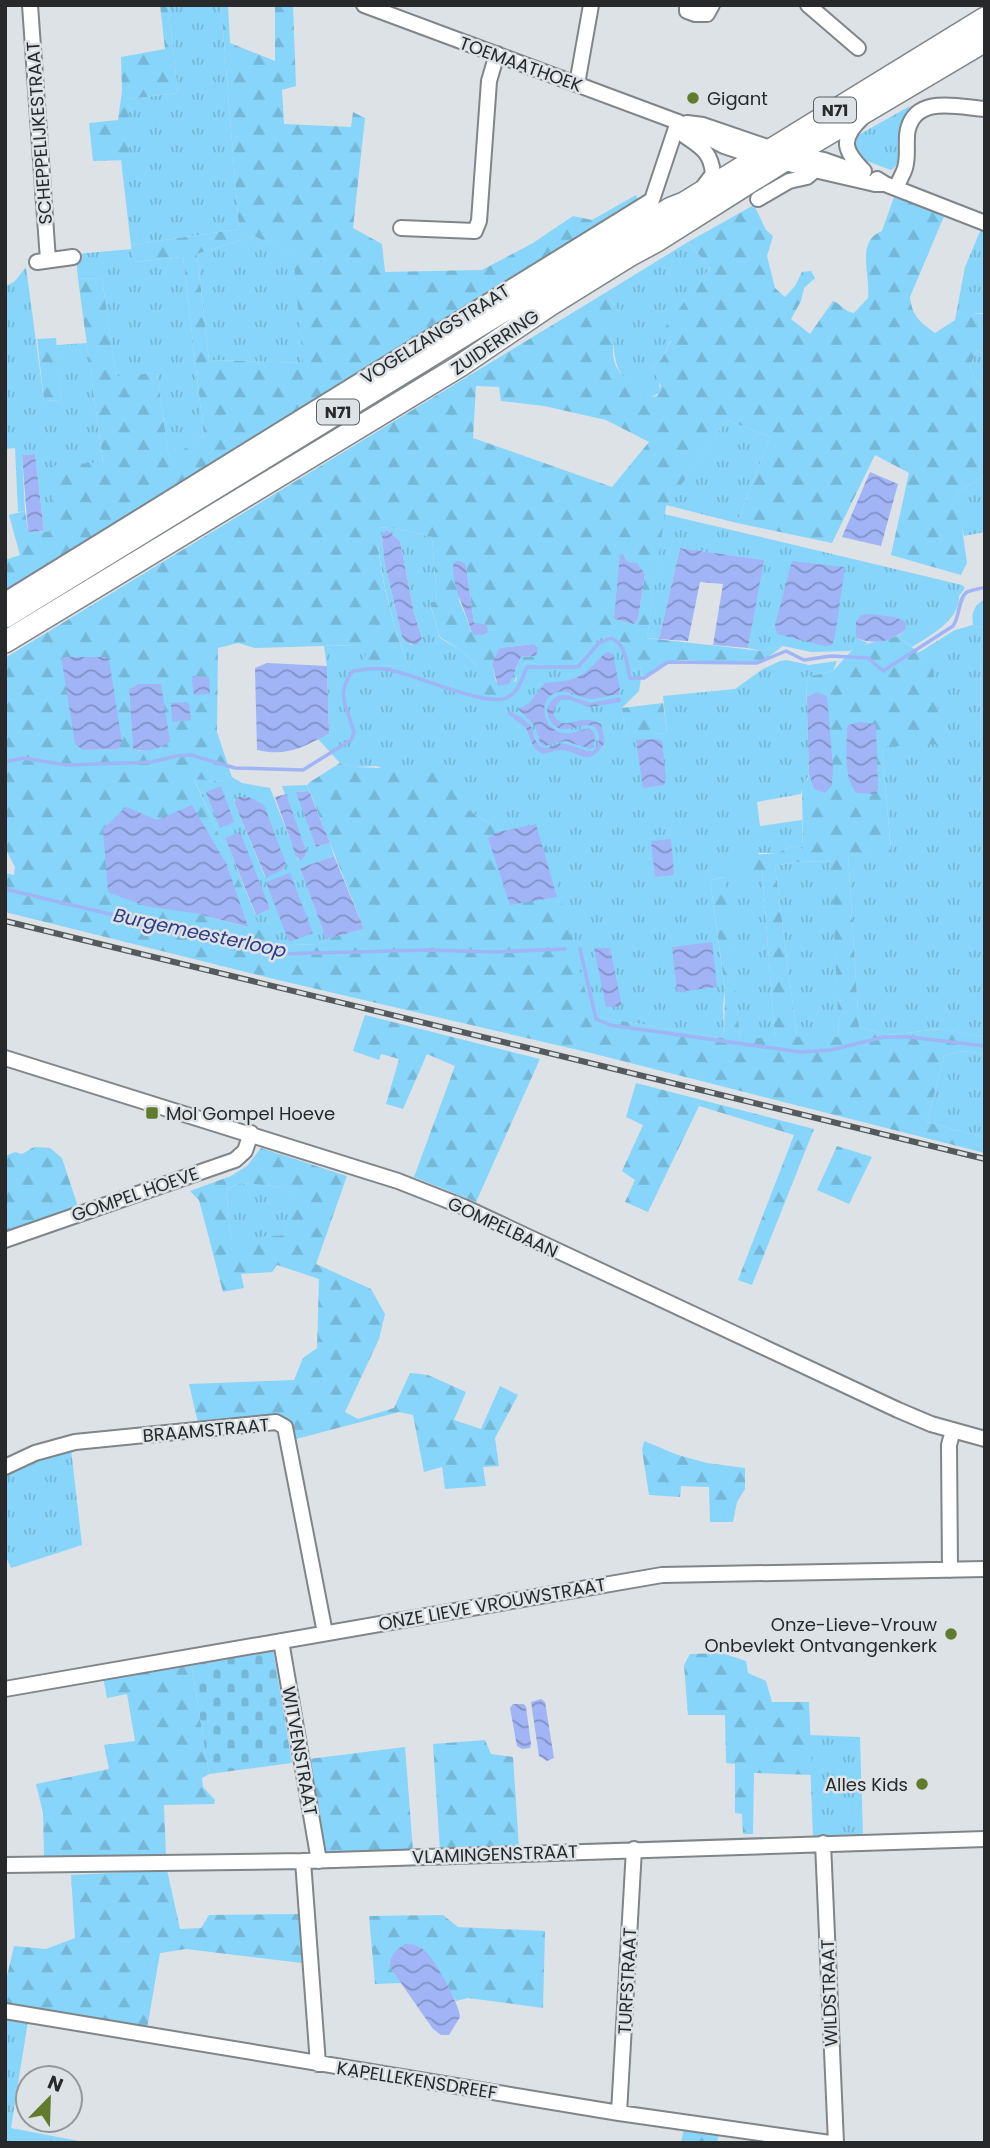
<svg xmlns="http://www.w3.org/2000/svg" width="990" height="2148" viewBox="0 0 990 2148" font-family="Poppins,sans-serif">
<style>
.grass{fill:url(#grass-tufts);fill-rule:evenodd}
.forest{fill:url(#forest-firs);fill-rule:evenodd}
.cemetery{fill:url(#cemetery-stones)}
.water{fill:url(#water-waves)}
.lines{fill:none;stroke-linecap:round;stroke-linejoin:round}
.stream{stroke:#a0b4f6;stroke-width:3.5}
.minor-casing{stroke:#7f8588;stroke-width:18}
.highway-casing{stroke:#7f8588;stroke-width:24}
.minor{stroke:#fff;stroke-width:14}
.highway{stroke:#fff;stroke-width:21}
.rail-casing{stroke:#56595b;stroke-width:6}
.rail{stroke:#dce2e6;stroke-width:3.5;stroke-dasharray:10;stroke-linecap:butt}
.poi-dot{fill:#617b2d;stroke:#dce2e6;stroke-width:2.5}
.labels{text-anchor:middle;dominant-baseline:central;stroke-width:5;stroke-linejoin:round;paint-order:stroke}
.shield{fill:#dce2e6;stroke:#5d6062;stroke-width:2}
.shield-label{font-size:16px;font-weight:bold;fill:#27292a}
.street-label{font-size:18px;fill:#27292a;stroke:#dce2e6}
.poi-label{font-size:18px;fill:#27292a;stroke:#dce2e6;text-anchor:start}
.water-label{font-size:19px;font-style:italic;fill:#2d3b87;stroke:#dce2e6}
</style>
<defs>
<pattern id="grass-tufts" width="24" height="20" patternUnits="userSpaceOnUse" patternTransform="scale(1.75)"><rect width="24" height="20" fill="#87d5fa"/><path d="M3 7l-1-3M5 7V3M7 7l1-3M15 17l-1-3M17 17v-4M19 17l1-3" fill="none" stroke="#75b7d6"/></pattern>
<pattern id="forest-firs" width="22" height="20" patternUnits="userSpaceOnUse" patternTransform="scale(1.75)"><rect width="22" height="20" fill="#87d5fa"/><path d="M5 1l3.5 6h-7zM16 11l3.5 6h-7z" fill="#75b7d6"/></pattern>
<pattern id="cemetery-stones" width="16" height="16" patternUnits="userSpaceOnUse" patternTransform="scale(1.75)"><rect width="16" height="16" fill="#87d5fa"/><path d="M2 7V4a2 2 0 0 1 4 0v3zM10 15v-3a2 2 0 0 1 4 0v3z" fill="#75b7d6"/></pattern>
<pattern id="water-waves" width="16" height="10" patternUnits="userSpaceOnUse" patternTransform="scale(1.75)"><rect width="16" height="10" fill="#a0b4f6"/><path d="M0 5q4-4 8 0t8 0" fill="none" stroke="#8292c7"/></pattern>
</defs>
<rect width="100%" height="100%" fill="#dce2e6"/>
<path class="grass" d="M168,5H221L239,229L131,245L121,160L129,159L128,99L178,93Z
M910,106C907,113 903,120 902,128C900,143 905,161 891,170L864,160L852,151L855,137Z
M981,229L985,231V309L984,313L973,314L959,326L955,320L965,267Z
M254,236L294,254L303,363L209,360L197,254Z
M688,242L710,268L661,334L671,340L661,360L652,368L659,381L660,392L652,397C644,393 634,388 628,382C607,362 615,331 615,305L605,293Z
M132,249L135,262L183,257L204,436L169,460L157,373L116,377L102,278L78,279L76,254Z
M26,267L44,401L61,400L56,345L87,343L103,463L54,531H44L35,454L22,455L25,511L18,512L15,448L5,449V287L15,281Z
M977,350L985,356V391L975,380L970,366Z
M727,420L770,437L737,523L666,505Z
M985,475V532L964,536L959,516L957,493Z
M664,514L962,585L965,588L959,596C960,620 929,636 912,647L898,636L906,629L856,638L868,643L850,651L811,652L783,646L762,651L748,648L763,560L680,548L659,639L647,638Z
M377,527L399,529L432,537L437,601L430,604L440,638L462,651L478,667V694L516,681L519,670L527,662C543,665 565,673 578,661C591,651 589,641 608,635L633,649V670L636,673L643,665L639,691L622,708L626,735L667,733L663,696L735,689L763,669L780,661L787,660L809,665L837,661L833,671L806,677L809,773C807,782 802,785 801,794L757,802L760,826L802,820L803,849L793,846L777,853H758L762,871L775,1038H740L724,877L710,880L725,990L723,1005L724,1038L592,1016L492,825L465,808L377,766L354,767L340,763L318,739L329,734L327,666L324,646L356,645L366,653L365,665L409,666C392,622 379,574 377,527ZM387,530L400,541L414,613L422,639L411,645L402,637L384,560L382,533Z
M973,625L981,628L980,763L983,774L980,793L985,795V1037L939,1029L888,1035L859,1027L848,855L891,851L882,747L924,657L918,653L955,630Z
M232,777L242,783L270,788L298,860L307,853L282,786L307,785L309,791L297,792L316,847L330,843L334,856L300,868L326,939L318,944L267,946L194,778L223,782ZM235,799L284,869L265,877L234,802ZM225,838L270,908V909L255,914Z
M832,861L839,1037H797L775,866L795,862Z
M962,1051L985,1054V1138L927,1122L944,1056Z
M240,1183L273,1186L295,1193L285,1235L231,1240L226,1189Z
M71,1449L82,1545L11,1568L5,1555V1472L33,1458Z
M809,1735L860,1737L863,1835L813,1837Z
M5,2017L28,2021L11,2128L89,2143H5Z"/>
<path class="forest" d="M160,5H168L178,93L129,99V160L93,161L89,123L118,120L122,91L121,57L165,49Z
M221,5H228L230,43L275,61V5H293L296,86L282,90L284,124L351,127L353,112L365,118L353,228L382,244L385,272L482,270L533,243L573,216L592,220L636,195L639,202L5,595V560L20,555L9,515L25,511L28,532L54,531L50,466L103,462L78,279L102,278L116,376L157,373L169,459L204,436L183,257L134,262L131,245L239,229ZM254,236L293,254L303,363L209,360L197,254Z
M895,194L945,214L910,297C912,316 920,322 935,333L955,320L959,325L973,314H985V356L977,350L970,366L975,380L985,391V475L957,493L967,563L961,575L891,555L909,473L875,455L832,543L737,523L770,437L727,420L666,506L647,638L762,651L783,646L764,660L754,663L681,660L670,662L642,677V666L636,673L633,670V649L608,635C589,641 591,651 578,661C565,673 543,665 527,662C518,671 515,682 507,693L493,695L478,694V667L462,651L440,637L430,603L437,601L432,537L399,529L378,527C376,568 394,628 409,666L364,665L366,653L355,645L255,648L238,643L218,648L217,732L232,777L224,782L194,779L268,946L318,944L326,939L364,929L307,785L310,782L340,763L354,767L459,771L465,808L492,825L540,821L592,1016L724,1038L725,989L710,880L725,877L740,1038H775L762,871L729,872L726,857L777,853L793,846L803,849L802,786L808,779L809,773L806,677L833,671L855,647L898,636L924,657L932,661L942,744L882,747L891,852L848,855L859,1027L888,1035L940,1029L985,1037V1054L962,1051L944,1056L927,1122L985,1138V1153L591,1053L278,980L5,912V873L14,875L15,867L5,848V658L605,293L622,314C620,326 612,340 613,352C613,375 635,387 652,397L657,396L661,386L652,368L661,360L671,341L660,334L710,268L688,242L754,205L766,230L773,236L767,256L775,288L785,297L795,286L802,272L811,271L815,278L804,288L801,301L791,319L810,334L833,301C841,304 845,312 854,313L868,298C871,276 855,241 882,231ZM476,386L499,387L501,401L544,406L606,420L649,442L612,487L473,438ZM624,555L627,562L645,574L638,619L634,624L614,619ZM466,567L474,623L478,625L484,623L471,632L467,619L459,601ZM533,644L536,656L521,657L516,669L496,682L492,664L499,648ZM66,657L118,749L83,750ZM138,684L161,685L162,747L140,751L133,749L129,689ZM831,861L839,1037H797L775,866L795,862ZM227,865L247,927L194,913Z
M56,338L61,400L44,401L37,339Z
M985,599V795L980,794L983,774L980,763L981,628L973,625C971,613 974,605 985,599Z
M663,703L667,733L626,736L622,708Z
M365,1015L540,1059L476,1202L414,1177L455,1066L427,1054L403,1109L386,1104L399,1059L381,1054L379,1060L353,1051Z
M636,1083L814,1129L752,1285L738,1280L794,1135L699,1106L648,1212L625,1202L635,1180L622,1171L643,1125L626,1117Z
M837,1146L872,1157L849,1204L817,1190Z
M34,1147L50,1148L62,1158L78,1207L5,1232V1156L15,1152L22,1154Z
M261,1148L347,1176L316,1264L371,1289L385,1314L379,1339L345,1412L358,1419L394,1408L410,1373L428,1375L466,1392L454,1420L481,1429L500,1386L518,1395L495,1438L499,1466L483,1467L486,1486L445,1489L442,1467L424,1472L413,1415L399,1412L296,1439C292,1425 289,1420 275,1415L198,1423L189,1384L294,1380L303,1358L317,1348L319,1279L277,1265L272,1272L241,1274L244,1288L223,1292L199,1200L190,1191L231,1176L247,1166ZM240,1183L273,1186L294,1193L285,1235L231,1239L226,1189Z
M644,1441L678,1455L707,1463L745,1468V1489L737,1502L733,1522H710L709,1487L681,1486L680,1497L649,1495L642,1450Z
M722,1653L746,1661L748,1673L766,1681L772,1702H809L812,1775L754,1773L753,1834H743L742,1814L735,1813V1764L726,1763L725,1715H688L684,1665L690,1654Z
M191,1662L209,1774L202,1778L203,1787L215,1800L214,1804L164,1805L166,1858H44L43,1813L36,1784L109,1769L104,1745L135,1741L127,1694L107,1698L103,1677Z
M485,1740L491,1754L513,1757L519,1848L440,1850L433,1744Z
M405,1747L413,1851L325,1853L309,1759Z
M167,1870L180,1929L201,1928L209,1915L300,1914L302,1963L186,1949L160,1953L147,2029L5,2003V1985L14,1946L46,1949L75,1938L71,1875Z
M443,1915L458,1927L545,1931L543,2008L468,1998L456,2001L445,1984L389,1961V1966L401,1983L375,1984L369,1916Z
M684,2128L719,2133L717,2143H681Z"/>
<path class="cemetery" d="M273,1649L292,1763L209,1774L191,1662Z"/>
<path class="water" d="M35,454L44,531L28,532L22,455Z
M870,472L898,484L881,546L842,537Z
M387,530L400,541L414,613L422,639L416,645L406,642L402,637L384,560L382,533Z
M680,548L764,560L748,648L713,645L723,584L700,582L688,641L659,639Z
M620,554L624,555L627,562L637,563L645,574L638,619L634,624L614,619Z
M459,561L464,563L466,567L474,623L486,624L488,631L486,634L474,635C469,629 470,625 467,618C460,599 454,588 453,567L454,562Z
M792,561L845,567L835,636L832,645L825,646L777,634L775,625Z
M869,614L895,617L906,622V629C892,642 874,645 856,638V622L861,615Z
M533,644L538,648L536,656L521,657L509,684L498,686L492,664L499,648Z
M609,652L613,655L620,689L619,694C610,695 600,699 591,699C579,699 566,687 553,694C537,703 545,729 562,733C571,735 580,730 589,728C598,733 596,741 591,749L565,741L544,746L540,743L535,726L518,709L529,703L545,683C579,681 582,677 605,653Z
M66,657H104L109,659L122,742L118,749L83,750L75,744L62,662V658Z
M267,663L327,666L329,734C302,747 288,757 257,750L255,668Z
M193,676L209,677L210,694L194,695L192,680Z
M138,684H161L170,741C161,749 146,753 133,749L129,689Z
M817,692L827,696L833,768L832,785L825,793L814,789L809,773L807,697Z
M561,695H568L590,703L620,697L621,702L589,707L569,700H561L554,708V716C567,734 578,711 601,724L605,742C587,771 581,750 560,750C555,750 548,753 543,754L534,748L526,728L508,714L509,711C517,715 527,720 532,728C534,733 534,740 538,744C545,752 551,745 559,744C571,742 581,752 593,751C600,743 602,735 594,726C579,722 563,738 551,722C548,718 546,711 548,706C551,700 555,697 561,695Z
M186,702L189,704L191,720L172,722L171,703Z
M861,722L875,724L876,727L878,789L876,794L857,793C843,780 847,748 847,729L848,725Z
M656,739L662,741L666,778L664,785L643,788L636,740Z
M221,786L234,822L220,828L206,792Z
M309,791L330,843L316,847L296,792Z
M286,794L307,853L301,861L296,856L275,797Z
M238,797H249L264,805L286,864L284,869L266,878L234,802Z
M192,805L227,865L248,927L194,913L145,906L108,892L103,829L126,807L157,820Z
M536,824L557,897L510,905L488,838L498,832Z
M240,832L270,909L256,915L225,838Z
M671,839L674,875L655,877L651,841Z
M334,856L364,929L326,939L300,868Z
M290,873L313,933L289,942L266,882Z
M712,942L717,987L677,992L672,947Z
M594,948H610L622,1006L606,1007Z
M541,1699L545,1702L554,1758L547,1761L539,1756L531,1702Z
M513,1704H524L526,1707L531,1744L530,1748L522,1749L517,1746L510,1708Z
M405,1944C413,1944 420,1946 426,1952C436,1962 459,2003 460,2017L449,2035H441L433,2029L389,1966C389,1957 398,1948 405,1944Z"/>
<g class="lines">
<path class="stream" d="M5,762L23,758L66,765L152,762L176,756L191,755L235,768L303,770L351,740L354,733C348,707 334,695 353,671C363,670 375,667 385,669C413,673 485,707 506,698C519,693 522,678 527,667H578L599,643L611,638C627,645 626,663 630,678H644L668,662L757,663L786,651L804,660L831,656L868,658L883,671L953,626C960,617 958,598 967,592C971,590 980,589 985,587
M5,889L277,954L428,950L493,952L565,949
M580,949L596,1019L610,1025L800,1052L831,1050L884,1037H909L985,1046"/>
<defs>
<path id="minor" d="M30,5L48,260
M364,5L678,122L724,146L760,158
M687,5V11L695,14H707L712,5
M808,5L858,48
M577,84L591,5
M861,119C839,140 845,152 864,171
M687,123L703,125L773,149L824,160L858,172
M685,136C701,147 711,152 713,174L704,186
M780,162L875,184H885
M877,179L885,184L985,223
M897,188C898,181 903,175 905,168C909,155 905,141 908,129C917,95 958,107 985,109
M758,199L789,181L807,177L815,170
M401,228L475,231L479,221L489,81L497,54
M37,262L73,257
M5,600L644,205L652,200L678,122
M5,1058L398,1181L464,1207L898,1410L931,1424L985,1439
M5,1240L235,1160L245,1151L251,1133
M5,1467L35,1453L75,1442L276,1422L285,1427L325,1633
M950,1570L949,1445L953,1430
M281,1641L319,1861
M5,1689L662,1575L985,1569
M823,1843L836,2143
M303,1861L318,2064
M5,1865L303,1861L985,1839
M5,2011L619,2113L830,2143
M619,2113L634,1849"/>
<path id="highway" d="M5,617L671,208L684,203L985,18
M5,642L460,366L550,305L629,256L655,242L796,153L985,41"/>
</defs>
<use href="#minor" class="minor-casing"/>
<use href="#highway" class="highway-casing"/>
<use href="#minor" class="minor"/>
<use href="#highway" class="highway"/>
<defs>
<path id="rail" d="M5,921L985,1159"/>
</defs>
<use href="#rail" class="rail-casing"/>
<use href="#rail" class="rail"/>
</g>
<g class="poi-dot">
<circle cx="693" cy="98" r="7"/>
<rect x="145" y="1106" width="14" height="14" rx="3.5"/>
<circle cx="951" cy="1634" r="7"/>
<circle cx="922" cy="1784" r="7"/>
</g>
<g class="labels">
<g class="shield">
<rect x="814" y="97.5" width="42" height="25" rx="5"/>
<rect x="317" y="399.5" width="42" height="25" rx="5"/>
</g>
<g class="shield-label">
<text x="835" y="110">N71</text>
<text x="338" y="412">N71</text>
</g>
<g class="street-label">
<text transform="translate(521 64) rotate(20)">TOEMAATHOEK</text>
<text transform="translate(39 133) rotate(-94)">SCHEPPELIJKESTRAAT</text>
<text transform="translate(435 334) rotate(-32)">VOGELZANGSTRAAT</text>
<text transform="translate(495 342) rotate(-34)">ZUIDERRING</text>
<text transform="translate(135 1194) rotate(-19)">GOMPEL HOEVE</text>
<text transform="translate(503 1227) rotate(25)">GOMPELBAAN</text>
<text transform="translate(206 1430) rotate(-5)">BRAAMSTRAAT</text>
<text transform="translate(492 1604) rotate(-10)">ONZE LIEVE VROUWSTRAAT</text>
<text transform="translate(300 1751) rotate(80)">WITVENSTRAAT</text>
<text transform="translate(495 1854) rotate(-2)">VLAMINGENSTRAAT</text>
<text transform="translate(627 1981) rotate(-87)">TURFSTRAAT</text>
<text transform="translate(829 1993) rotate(-92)">WILDSTRAAT</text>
<text transform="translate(417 2080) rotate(9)">KAPELLEKENSDREEF</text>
</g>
<g class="poi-label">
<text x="707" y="98">Gigant</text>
<text x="166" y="1113">Mol Gompel Hoeve</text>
<text x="937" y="1624" text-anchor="end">Onze-Lieve-Vrouw<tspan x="937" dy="21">Onbevlekt Ontvangenkerk</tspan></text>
<text x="908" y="1784" text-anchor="end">Alles Kids</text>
</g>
<g class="water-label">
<text transform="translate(200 933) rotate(12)">Burgemeesterloop</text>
</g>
</g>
<rect width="990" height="2148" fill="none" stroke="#27292a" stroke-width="14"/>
<g transform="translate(49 2099) rotate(23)"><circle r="33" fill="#dce2e6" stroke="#94989b" stroke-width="2"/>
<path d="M0-5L12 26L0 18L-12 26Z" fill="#617b2d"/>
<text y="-10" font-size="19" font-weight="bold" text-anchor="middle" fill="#27292a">N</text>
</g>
</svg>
